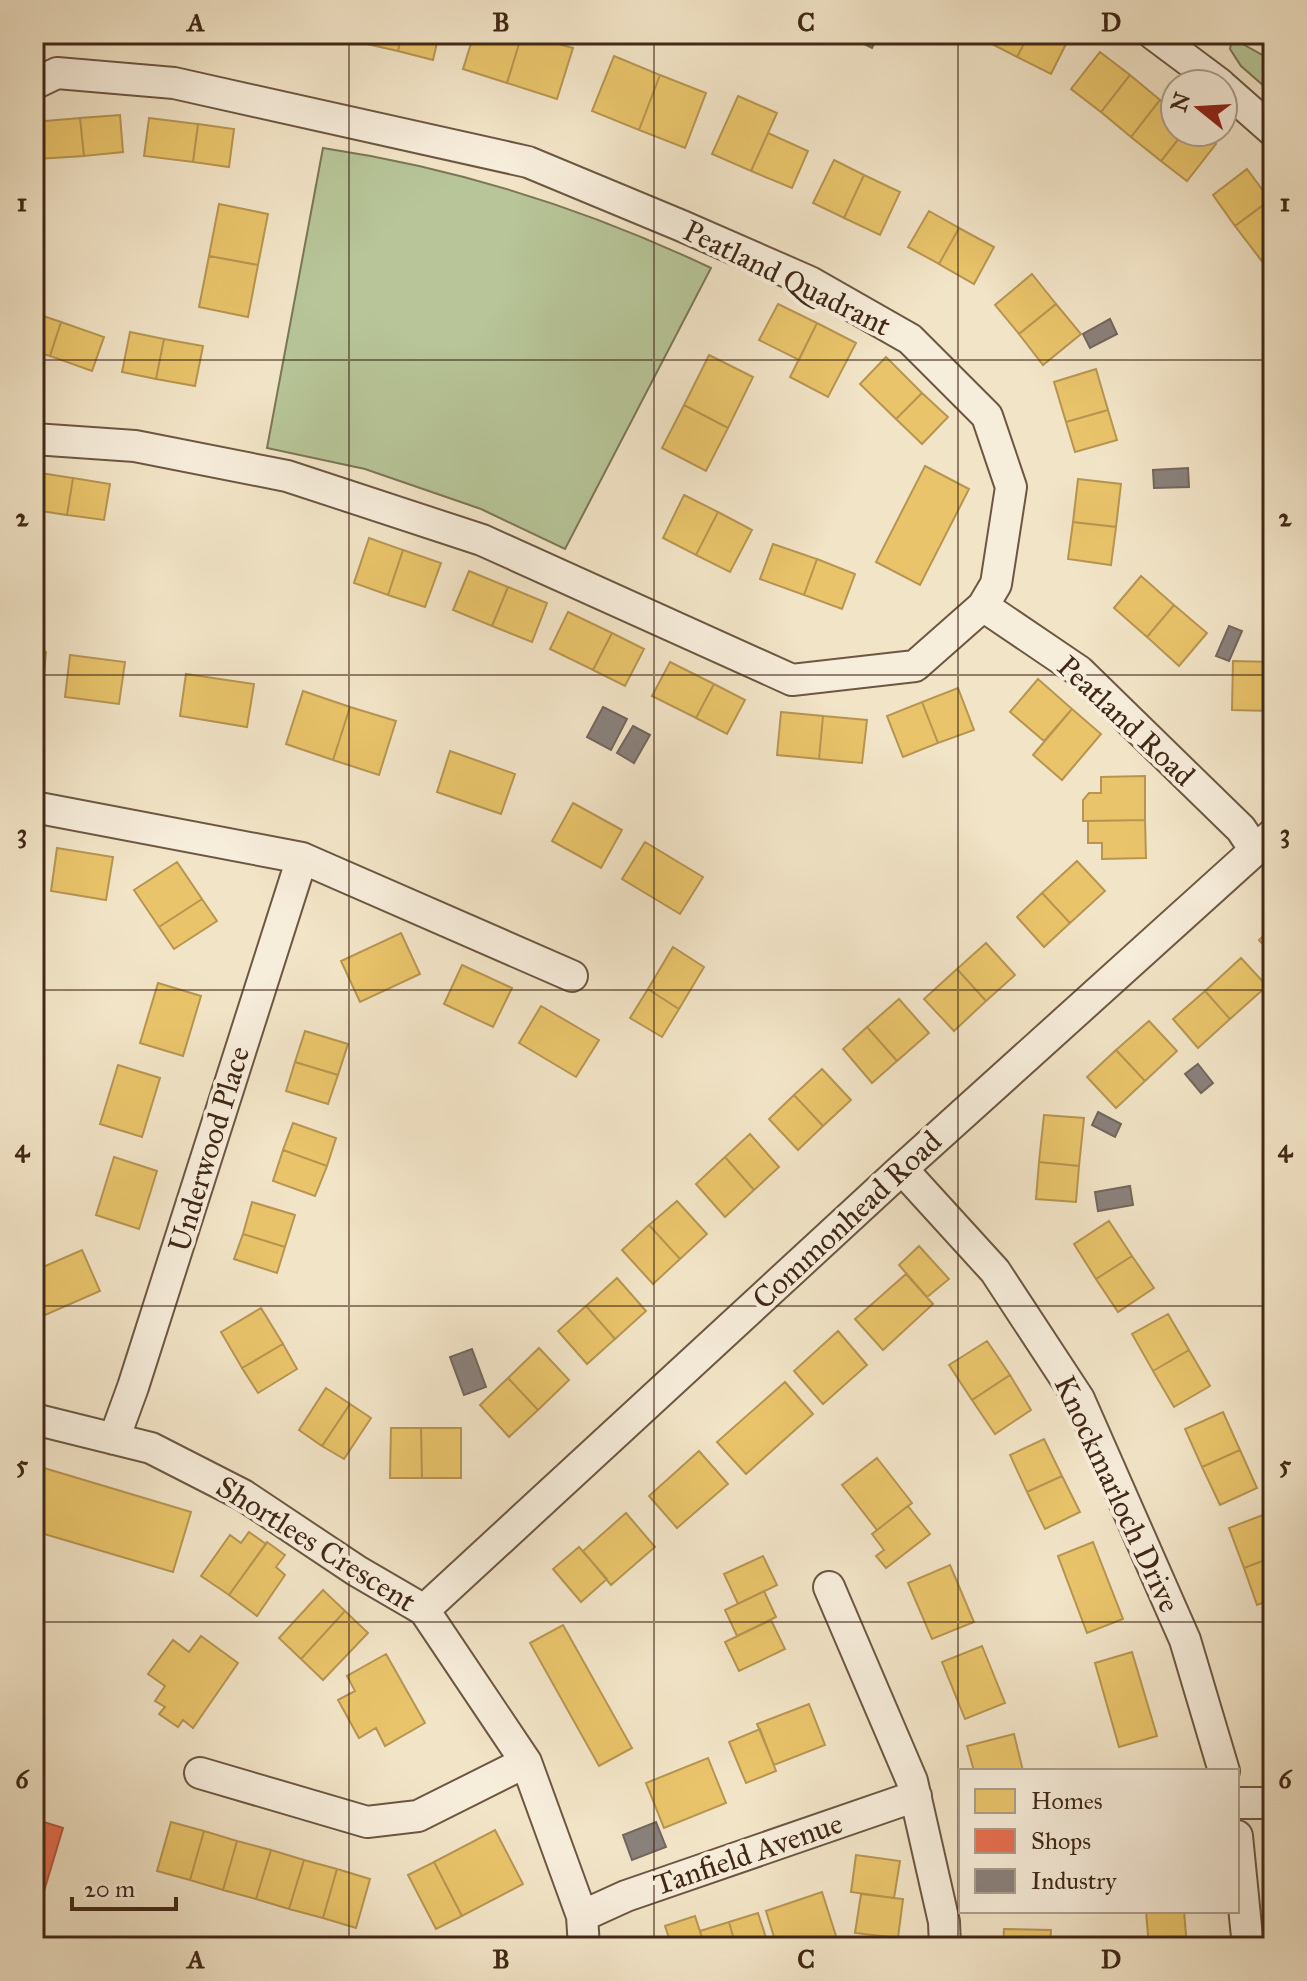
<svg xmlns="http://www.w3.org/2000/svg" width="1307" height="1981" viewBox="0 0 1307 1981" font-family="'IM FELL Great Primer',serif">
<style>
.green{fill:#b7c598;stroke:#7c7657;stroke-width:2}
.homes{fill:#e9c46a;stroke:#b79551;stroke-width:2}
.shops{fill:#e76f51;stroke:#b55a3f;stroke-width:2}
.industry{fill:#8a817c;stroke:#74665d;stroke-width:2}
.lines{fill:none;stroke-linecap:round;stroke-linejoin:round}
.street-casing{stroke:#6d5742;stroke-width:34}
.street{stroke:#f7eddb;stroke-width:30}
.grid{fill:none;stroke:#412816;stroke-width:2;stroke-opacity:0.55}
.labels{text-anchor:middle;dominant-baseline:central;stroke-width:8;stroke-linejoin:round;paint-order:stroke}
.street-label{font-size:30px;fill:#412816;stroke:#f7eddb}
.neatline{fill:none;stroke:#412816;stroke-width:3}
.grid-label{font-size:26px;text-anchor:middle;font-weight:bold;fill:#412816}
</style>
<rect width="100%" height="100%" fill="#f2e4c7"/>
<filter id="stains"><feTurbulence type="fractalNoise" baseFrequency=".0025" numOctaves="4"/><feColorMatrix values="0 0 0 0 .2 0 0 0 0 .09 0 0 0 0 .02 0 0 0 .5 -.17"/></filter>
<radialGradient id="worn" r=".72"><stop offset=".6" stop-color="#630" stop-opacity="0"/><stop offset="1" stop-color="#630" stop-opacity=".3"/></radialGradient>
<path class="green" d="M1232,38L1273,61V94L1241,66L1230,49Z
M323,148C457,168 589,210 711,268L565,549L481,509L365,469L267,448Z"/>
<path class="homes" d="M350,34H402L398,51L349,40Z
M402,34H439L433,60L398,51Z
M474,34H522L507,83L463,69Z
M522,34L573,48L557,99L507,83Z
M984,34H1029L1017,57L982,39Z
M1029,34H1071L1051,74L1017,57Z
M1100,52L1130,75L1101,112L1071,89Z
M614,56L660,75L639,130L592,111Z
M660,75L706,93L685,148L639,130Z
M1130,75L1160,100L1131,137L1101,112Z
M738,96L777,113L751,171L712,154Z
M1160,100L1175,111V132H1184L1161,161L1131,137Z
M120,115L123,152L84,156L80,118Z
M80,118L84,156L37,159L34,122Z
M149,118L198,124L193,162L144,156Z
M198,124L234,129L229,167L193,162Z
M1184,132H1202L1216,144L1187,181L1161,161Z
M768,133L808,151L792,188L751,171Z
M834,160L864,175L844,218L813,203Z
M1247,169L1270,200L1235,226L1213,195Z
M864,175L900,192L880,235L844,218Z
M1270,200L1273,204V250L1261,260L1235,226Z
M219,204L268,214L258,265L209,256Z
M929,211L959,228L939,264L908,247Z
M959,228L994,247L974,284L939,264Z
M1273,250V276L1261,260Z
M209,256L258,265L248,317L199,307Z
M1032,274L1056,304L1019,334L995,305Z
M778,304L817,323L799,360L759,340Z
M1056,304L1081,334L1043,365L1019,334Z
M34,313L61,322L50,356L34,351Z
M61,322L104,337L92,371L50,356Z
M817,323L856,343L828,397L790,377Z
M130,332L164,339L156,379L122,372Z
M164,339L203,346L195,386L156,379Z
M709,355L753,377L728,428L684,405Z
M886,357L922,393L896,419L860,384Z
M1096,369L1108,410L1066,422L1054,382Z
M922,393L948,417L922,444L896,419Z
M684,405L728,428L706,471L662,448Z
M1108,410L1117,440L1075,452L1066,422Z
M925,466L969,489L920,585L876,562Z
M34,472L73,478L67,515L34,510Z
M73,478L110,484L104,520L67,515Z
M1078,479L1121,484L1116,527L1073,522Z
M684,495L718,512L696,555L663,538Z
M718,512L752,530L730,572L696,555Z
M1073,522L1116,527L1111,565L1068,559Z
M369,538L403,550L388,595L354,583Z
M773,544L817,559L804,595L760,579Z
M403,550L441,563L425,607L388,595Z
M817,559L855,574L842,609L804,595Z
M469,571L508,587L492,626L453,610Z
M1141,576L1174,605L1147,637L1114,608Z
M508,587L547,603L532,642L492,626Z
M1174,605L1207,633L1179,666L1147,637Z
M568,612L612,633L593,670L550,649Z
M612,633L644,649L625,686L593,670Z
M34,651L46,652L42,695L34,694Z
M70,655L125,662L119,704L65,697Z
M1233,661L1271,662V711L1232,710Z
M670,662L714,684L696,718L652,696Z
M1271,662H1273V711H1271Z
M186,674L254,684L247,727L180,716Z
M1038,679L1072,709L1044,741L1010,712Z
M714,684L745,700L727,734L696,718Z
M958,688L974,730L938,743L922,702Z
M303,691L350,707L333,760L286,744Z
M922,702L938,743L903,757L887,716Z
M350,707L396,721L379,775L333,760Z
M1072,709L1101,734L1062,780L1033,755Z
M781,712L823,716L819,759L777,755Z
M823,716L867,720L862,763L819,759Z
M450,751L515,774L501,814L437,792Z
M1145,776V820L1083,821V800L1089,793H1101V777Z
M573,803L622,830L601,868L552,841Z
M1145,820L1146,858L1102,859V843H1088V821Z
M645,842L703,877L680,914L622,879Z
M57,848L113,857L106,900L51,891Z
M1077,861L1105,891L1070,923L1042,893Z
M177,862L202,899L159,927L134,890Z
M1042,893L1070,923L1044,947L1017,917Z
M202,899L217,921L174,949L159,927Z
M1273,927V956L1259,940Z
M401,933L420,974L360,1002L341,961Z
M986,943L1015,975L986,1001L957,969Z
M673,947L704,967L679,1009L648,989Z
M1241,958L1267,986L1230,1019L1205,991Z
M462,965L512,988L493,1027L444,1004Z
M957,969L986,1001L954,1031L924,999Z
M158,983L201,996L183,1056L140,1043Z
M648,989L679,1009L662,1037L630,1018Z
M1205,991L1230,1019L1198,1048L1173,1019Z
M899,999L929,1033L897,1061L867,1027Z
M541,1006L599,1040L576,1077L519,1043Z
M1149,1021L1177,1051L1145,1081L1116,1050Z
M867,1027L897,1061L872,1083L843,1049Z
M305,1031L348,1044L338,1075L295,1062Z
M1116,1050L1145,1081L1116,1108L1087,1077Z
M295,1062L338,1075L328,1104L286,1091Z
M118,1065L160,1078L142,1137L100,1124Z
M822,1069L851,1100L823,1126L794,1095Z
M794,1095L823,1126L798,1150L769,1119Z
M1044,1115L1084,1118L1079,1166L1039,1162Z
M293,1123L336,1138L327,1166L283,1150Z
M750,1134L779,1167L754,1190L725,1157Z
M283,1150L327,1166L315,1196L273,1181Z
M114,1157L157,1171L139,1229L96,1215Z
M725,1157L754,1190L725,1217L696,1184Z
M1039,1162L1079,1166L1076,1202L1036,1199Z
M677,1201L707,1234L680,1259L649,1225Z
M252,1202L295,1215L285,1247L243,1234Z
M1109,1221L1132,1256L1096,1279L1074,1244Z
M649,1225L680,1259L653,1284L622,1250Z
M243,1234L285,1247L277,1273L234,1259Z
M919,1246L949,1279L927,1297L899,1265Z
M82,1250L100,1291L36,1319L34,1271Z
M1132,1256L1154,1288L1118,1312L1096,1279Z
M906,1274L933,1304L883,1350L855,1319Z
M617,1278L646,1311L615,1339L586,1306Z
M586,1306L615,1339L587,1364L558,1331Z
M261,1308L283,1344L242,1368L221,1332Z
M1168,1314L1189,1350L1153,1371L1132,1334Z
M838,1331L867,1365L823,1404L794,1371Z
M987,1341L1010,1375L972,1400L949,1365Z
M283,1344L297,1369L258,1393L242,1368Z
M539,1348L569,1380L538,1410L508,1378Z
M1189,1350L1210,1386L1174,1407L1153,1371Z
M1010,1375L1031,1410L995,1434L972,1400Z
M508,1378L538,1410L509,1437L480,1405Z
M785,1382L813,1414L746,1474L717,1442Z
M326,1388L350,1404L322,1446L299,1430Z
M350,1404L371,1418L344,1459L322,1446Z
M1223,1412L1240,1450L1202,1467L1185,1429Z
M391,1428H421L422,1478H390Z
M421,1428H461V1478H422Z
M1044,1439L1062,1476L1027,1492L1010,1455Z
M1240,1450L1257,1488L1220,1505L1202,1467Z
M699,1451L728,1484L677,1528L649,1496Z
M877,1458L912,1503L877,1530L842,1485Z
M34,1465L191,1512L173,1572L34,1531Z
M1062,1476L1080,1512L1045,1529L1027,1492Z
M908,1506L930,1534L886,1568L876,1556L884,1550L872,1534Z
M626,1513L655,1547L611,1585L583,1551Z
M1268,1513L1273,1526V1557L1244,1568L1229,1528Z
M249,1532L266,1544L229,1595L201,1576L230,1535L241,1543Z
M267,1542L285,1555L276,1567L285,1575L257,1616L229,1595Z
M1093,1542L1123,1619L1087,1633L1058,1556Z
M579,1547L607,1579L581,1602L553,1569Z
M763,1556L777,1585L738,1604L724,1574Z
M1273,1557V1599L1257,1605L1244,1568Z
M950,1565L974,1622L932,1639L908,1583Z
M323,1590L345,1611L301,1659L279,1638Z
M764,1591L776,1617L737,1636L725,1610Z
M345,1611L368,1633L323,1680L301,1659Z
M771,1620L785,1649L739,1671L725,1642Z
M1273,1624V1654L1265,1627Z
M563,1625L632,1748L599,1766L530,1643Z
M201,1636L238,1663L193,1728L183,1720L178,1727L159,1714L165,1707L155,1701L165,1686L148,1674L173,1640L189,1652Z
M982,1646L1005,1703L965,1719L942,1662Z
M1132,1652L1157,1736L1119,1747L1095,1663Z
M386,1654L425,1723L385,1746L376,1728L359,1738L338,1700L355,1691L347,1676Z
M809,1704L825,1745L774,1765L757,1724Z
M760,1729L776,1771L746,1783L729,1742Z
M1014,1734L1023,1771H974L967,1746Z
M708,1758L726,1803L664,1828L646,1783Z
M171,1822L204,1831L190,1880L157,1871Z
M495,1830L523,1884L462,1916L434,1862Z
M204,1831L237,1841L223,1890L190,1880Z
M237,1841L271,1850L256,1899L223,1890Z
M271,1850L304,1860L289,1909L256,1899Z
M856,1855L900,1861L894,1898L851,1892Z
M304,1860L337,1869L323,1918L289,1909Z
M434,1862L462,1916L436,1929L408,1875Z
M337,1869L370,1879L356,1928L323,1918Z
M822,1892L837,1939L812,1947H777L766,1911Z
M861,1894L903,1899L898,1938L855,1933Z
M1146,1911H1184L1187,1947H1149Z
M758,1913L769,1947H736L729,1922Z
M695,1916L705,1947H672L665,1926Z
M729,1922L736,1947H705L700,1931Z
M1004,1929L1051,1930L1050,1947H1003Z"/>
<path class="shops" d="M34,1819L63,1828L41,1901L34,1899Z"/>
<path class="industry" d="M859,34H879L872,48L856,40Z
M1110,319L1117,334L1090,348L1083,334Z
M1188,468L1189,487L1154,488L1153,470Z
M1229,626L1242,631L1229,661L1216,656Z
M603,707L627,719L611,750L587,737Z
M633,726L650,735L634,763L617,753Z
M1198,1064L1213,1083L1201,1093L1185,1074Z
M1098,1112L1121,1124L1115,1137L1092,1125Z
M1130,1186L1133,1205L1098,1211L1095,1192Z
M472,1349L486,1387L464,1395L450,1357Z
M656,1822L666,1847L632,1860L623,1835Z"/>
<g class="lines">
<defs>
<path id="street" d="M1153,34L1220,84
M34,84L57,73L174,83L528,162L682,226L810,282L910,339L987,416L1011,487L996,584L983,606L915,666L792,680L482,540L287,476L135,446L34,439
M1223,87L1273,131
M983,606L1079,671L1241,829L1255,850
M34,807L302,858L572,976
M902,1169L995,1271L1079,1399L1185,1640L1224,1771
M34,1419L151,1448L243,1495L357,1571L424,1610L526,1762L582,1916L584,1947
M114,1439L133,1387L302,858
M829,1587L912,1781L944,1922L945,1947
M424,1610L902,1169L1273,834
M200,1773L367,1822L418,1816L526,1762
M1237,1803H1273
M1237,1836L1248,1947
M582,1916L626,1896L916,1796"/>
</defs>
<use href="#street" class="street-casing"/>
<use href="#street" class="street"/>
</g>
<path class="grid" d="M349,34V1947M654,34V1947M958,34V1947M34,360H1273M34,675H1273M34,990H1273M34,1306H1273M34,1622H1273"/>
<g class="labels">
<g class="street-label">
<text transform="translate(787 278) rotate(26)">Peatland Quadrant</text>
<text transform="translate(1126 721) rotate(43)">Peatland Road</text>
<text transform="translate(209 1149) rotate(-73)">Underwood Place</text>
<text transform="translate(847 1220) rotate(-43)">Commonhead Road</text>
<text transform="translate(1117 1494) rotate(65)">Knockmarloch Drive</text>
<text transform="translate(316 1544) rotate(32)">Shortlees Crescent</text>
<text transform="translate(748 1854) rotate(-19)">Tanfield Avenue</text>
</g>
</g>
<rect width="1307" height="1981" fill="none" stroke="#f2e4c7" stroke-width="88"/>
<rect x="959" y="1769" width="280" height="144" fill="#f7eddb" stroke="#ae9e8c" stroke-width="2"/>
<rect x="975" y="1789" width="40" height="24" fill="#e9c46a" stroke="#ae9e8c" stroke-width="2"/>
<text x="1031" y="1809" font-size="24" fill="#412816">Homes</text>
<rect x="975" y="1829" width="40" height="24" fill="#e76f51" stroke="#ae9e8c" stroke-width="2"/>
<text x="1031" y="1849" font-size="24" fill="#412816">Shops</text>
<rect x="975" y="1869" width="40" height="24" fill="#8a817c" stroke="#ae9e8c" stroke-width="2"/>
<text x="1031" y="1889" font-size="24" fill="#412816">Industry</text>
<g transform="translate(1199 108) rotate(288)"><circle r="38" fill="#f7eddb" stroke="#ae9e8c" stroke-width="2"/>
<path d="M0-6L14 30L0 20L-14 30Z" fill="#8f2418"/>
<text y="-12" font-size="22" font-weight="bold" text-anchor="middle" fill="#412816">N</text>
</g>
<path d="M72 1897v12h104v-12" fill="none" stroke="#412816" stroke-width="4"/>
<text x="84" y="1897" font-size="24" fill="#412816" stroke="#f7eddb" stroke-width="6" paint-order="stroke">20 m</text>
<rect x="44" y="44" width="1219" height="1893" class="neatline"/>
<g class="grid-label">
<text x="196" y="31">A</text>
<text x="501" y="31">B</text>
<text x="806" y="31">C</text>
<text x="1111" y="31">D</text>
<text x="22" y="211">1</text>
<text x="1285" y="211">1</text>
<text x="22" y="526">2</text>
<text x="1285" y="526">2</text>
<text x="22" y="842">3</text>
<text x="1285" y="842">3</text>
<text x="22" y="1157">4</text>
<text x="1285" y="1157">4</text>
<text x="22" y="1473">5</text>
<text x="1285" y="1473">5</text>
<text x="22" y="1788">6</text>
<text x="1285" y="1788">6</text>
<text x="196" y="1968">A</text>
<text x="501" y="1968">B</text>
<text x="806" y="1968">C</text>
<text x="1111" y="1968">D</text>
</g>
<rect width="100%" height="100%" filter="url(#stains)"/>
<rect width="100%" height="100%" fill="url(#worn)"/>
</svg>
